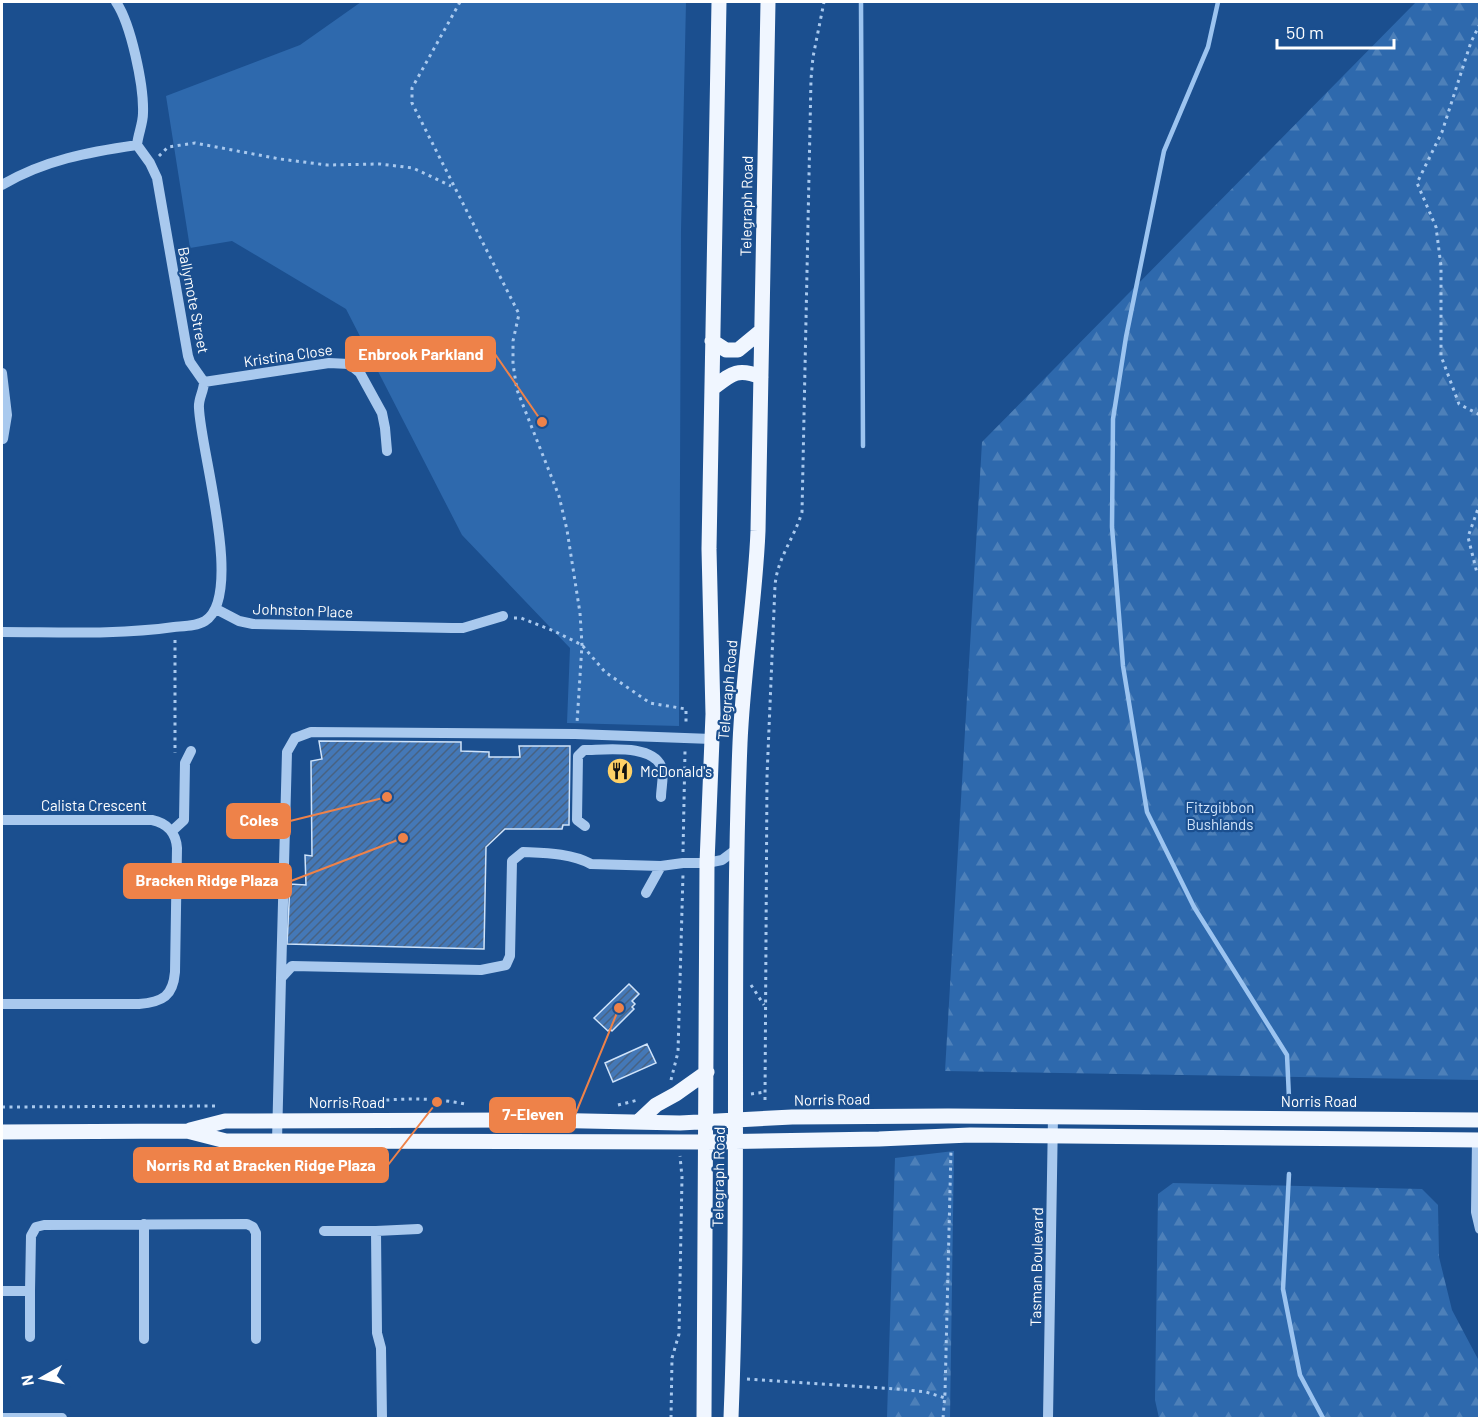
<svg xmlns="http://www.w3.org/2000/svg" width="1481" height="1420" viewBox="0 0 1481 1420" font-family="Barlow,sans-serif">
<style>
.forest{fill:url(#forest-firs)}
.park{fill:#2e69ad}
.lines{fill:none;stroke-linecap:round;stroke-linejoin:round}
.stream{stroke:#9cc4f0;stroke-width:4.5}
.building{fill:url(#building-hatch);stroke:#cfe3fa;stroke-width:1.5}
.path{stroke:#a9c9ee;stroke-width:3;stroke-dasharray:3 4.5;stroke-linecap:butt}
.minor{stroke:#a9c9ee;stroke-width:10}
.major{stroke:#f0f6ff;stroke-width:15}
.labels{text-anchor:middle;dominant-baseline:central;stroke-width:4.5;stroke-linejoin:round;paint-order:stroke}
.street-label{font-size:15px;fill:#fff;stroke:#1b4f8f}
.poi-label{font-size:15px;fill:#fff;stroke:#1b4f8f;text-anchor:start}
.park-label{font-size:15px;fill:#cfe3fa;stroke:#1b4f8f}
.leader{fill:none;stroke:#ee8249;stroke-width:2}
.callout-dot{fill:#ee8249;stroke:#1b4f8f;stroke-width:2}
.callout{fill:#ee8249;stroke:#ee8249;stroke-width:2}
.callout-label{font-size:16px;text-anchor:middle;font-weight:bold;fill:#fff}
</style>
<defs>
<pattern id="forest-firs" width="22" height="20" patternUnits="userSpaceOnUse" patternTransform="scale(1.5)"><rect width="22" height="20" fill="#2e69ad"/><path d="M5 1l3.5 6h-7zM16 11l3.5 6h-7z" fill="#4d80b9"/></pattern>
<pattern id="building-hatch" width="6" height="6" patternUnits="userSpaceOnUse" patternTransform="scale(1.5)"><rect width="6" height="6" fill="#4478b7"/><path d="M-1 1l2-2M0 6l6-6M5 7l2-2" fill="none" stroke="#486282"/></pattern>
</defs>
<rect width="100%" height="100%" fill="#1b4f8f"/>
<path class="forest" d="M1416,2H1479V1080L945,1071L982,442Z
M954,1151L950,1418H887L895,1158Z
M1173,1183L1422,1189L1438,1205L1439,1257L1452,1310L1479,1361V1418H1159L1155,1400L1158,1194Z"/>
<path class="park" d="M361,2H686L681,230L679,726L567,723L570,648L462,535L346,309L232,241L190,248L166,96L300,45Z"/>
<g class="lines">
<path class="stream" d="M861,2L863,446
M1218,2L1208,47L1164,151L1126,337L1113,419L1112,527L1123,666L1147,812L1194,907L1287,1055L1289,1098
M1289,1174L1283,1289L1300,1375L1323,1418"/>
</g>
<path class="building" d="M319,741L461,742V751L489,752V757H520L519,746H570L569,825H563L562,829H505L486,847L484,949L287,944L290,884L306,885L305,855L312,856L311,761L322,759Z
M629,984L639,994L632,1001L635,1004L632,1007L634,1009L612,1031L610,1029L608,1031L594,1018Z
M647,1044L656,1063L613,1082L605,1063Z"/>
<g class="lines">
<path class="path" d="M460,2L412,88V103L519,314L513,341V364L517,390L559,496L567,530L580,613L582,645L577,723
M1480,24L1471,42L1442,132L1417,183L1436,227L1441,266V356L1459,404L1480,415
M159,156L168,147L195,143L280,159L327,165L380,164L413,168L451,186
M1480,503L1468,537L1477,573L1480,574
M514,618H521L554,631L582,645L605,672L650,703L686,709V726
M175,640V753
M683,852L685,751
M751,985L764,1005
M671,1080L678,1052L683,874
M751,1094L765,1092
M765,1100L767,776L775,586C777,558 794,539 802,512L811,79L813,57L824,2
M349,1104C387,1099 427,1096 465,1104
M618,1105L638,1100
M2,1107L217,1106
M747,1379L897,1389L926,1392L945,1398
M671,1418L672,1358L679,1334L682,1177L680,1156
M943,1418L945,1393L951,1150"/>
<path class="minor" d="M2,185C44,160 89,152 137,145
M2,373L7,415L3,439
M204,382L329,363L349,364L360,373L382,413L385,428L387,451
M216,609L239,621L253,624L452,628H463L503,616
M2,632C59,632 117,635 174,627C185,626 197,626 205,621C245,596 200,449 199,408C198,399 204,391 204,382L190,362L188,356L157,178L150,163L137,145C138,134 143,124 143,113C144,86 131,24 116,2
M2,820H152C167,823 176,833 177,848L175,972C173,996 163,1002 139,1004H2
M585,826L577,820L578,756L584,750C605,750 655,743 662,769C664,777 661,789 661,797
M172,831L184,820L185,763L191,751
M646,893L661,866
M281,978L287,752L295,738L311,732L575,734L712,739
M1477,1140L1476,1212L1480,1229
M277,1141L281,978L292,966L481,970L506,965L510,956L512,861L523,852C545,853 571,853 591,864L661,866L683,863H707L722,860L738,848
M144,1224V1339
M324,1231H376L377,1333L381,1348L382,1418
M376,1231L418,1229
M2,1291H30L31,1236L36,1227L44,1225L247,1224L253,1227L256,1233V1339
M30,1337V1291
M2,1418H62
M1048,1418L1053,1116"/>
<path class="major" d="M712,341L726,350H738L761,331
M712,389C731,374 737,367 761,377
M639,1121L656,1105L676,1094L707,1072
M190,1130L225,1121L539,1120L680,1123L792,1117L948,1116L1480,1120
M2,1132L187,1131L226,1141H253L707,1142L879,1139L970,1135L1480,1140
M704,1418L707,863L713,714L709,549L719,2
M731,1418C740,1193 731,968 740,743C743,672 755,602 758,531L768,2"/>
</g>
<defs>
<symbol id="restaurant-disc" viewBox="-11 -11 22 22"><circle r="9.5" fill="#ffd166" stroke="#1b4f8f"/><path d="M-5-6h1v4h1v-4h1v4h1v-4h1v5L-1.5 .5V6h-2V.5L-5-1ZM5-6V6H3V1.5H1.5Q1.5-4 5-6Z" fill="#111"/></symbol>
</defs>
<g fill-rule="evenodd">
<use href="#restaurant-disc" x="605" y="756" width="30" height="30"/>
</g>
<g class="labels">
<g class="street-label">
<text transform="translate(746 206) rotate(-89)">Telegraph Road</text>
<text transform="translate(194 300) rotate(79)">Ballymote Street</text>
<text transform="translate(288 355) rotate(-8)">Kristina Close</text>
<text transform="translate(303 610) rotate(2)">Johnston Place</text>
<text transform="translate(727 690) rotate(-85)">Telegraph Road</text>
<text x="94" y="805">Calista Crescent</text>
<text transform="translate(832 1099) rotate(-1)">Norris Road</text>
<text x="1319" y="1101">Norris Road</text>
<text x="347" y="1102">Norris Road</text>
<text transform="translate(718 1177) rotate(-89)">Telegraph Road</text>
<text transform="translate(1036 1267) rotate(-89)">Tasman Boulevard</text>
</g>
<g class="poi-label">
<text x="640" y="771">McDonald's</text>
</g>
<g class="park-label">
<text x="1220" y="807">Fitzgibbon<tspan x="1220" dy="17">Bushlands</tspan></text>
</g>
</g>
<path class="leader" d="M542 422L495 354M387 797L290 821M403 838L291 881M619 1008L575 1115M437 1102L388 1165"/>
<g class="callout-dot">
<circle cx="542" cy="422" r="6"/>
<circle cx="387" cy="797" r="6"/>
<circle cx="403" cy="838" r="6"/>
<circle cx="619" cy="1008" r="6"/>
<circle cx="437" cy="1102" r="6"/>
</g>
<g class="callout">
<rect x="346" y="337" width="149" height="34" rx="6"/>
<rect x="227" y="804" width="63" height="34" rx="6"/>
<rect x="124" y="864" width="167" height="34" rx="6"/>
<rect x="490" y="1098" width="85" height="34" rx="6"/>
<rect x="134" y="1148" width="254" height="34" rx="6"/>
</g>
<g class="callout-label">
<text x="421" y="360">Enbrook Parkland</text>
<text x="259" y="826">Coles</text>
<text x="207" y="886">Bracken Ridge Plaza</text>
<text x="533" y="1120">7-Eleven</text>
<text x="261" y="1171">Norris Rd at Bracken Ridge Plaza</text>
</g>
<rect width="1481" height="1420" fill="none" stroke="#ffffff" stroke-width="6"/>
<g transform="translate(42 1378) rotate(261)" stroke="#1b4f8f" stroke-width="4.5" paint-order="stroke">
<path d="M0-4.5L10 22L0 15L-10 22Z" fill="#ffffff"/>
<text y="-9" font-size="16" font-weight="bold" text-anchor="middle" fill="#ffffff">N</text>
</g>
<path d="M1277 39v9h117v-9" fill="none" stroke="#ffffff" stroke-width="3"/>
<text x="1286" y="39" font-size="18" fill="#ffffff" stroke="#1b4f8f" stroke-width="4.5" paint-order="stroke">50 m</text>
</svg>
